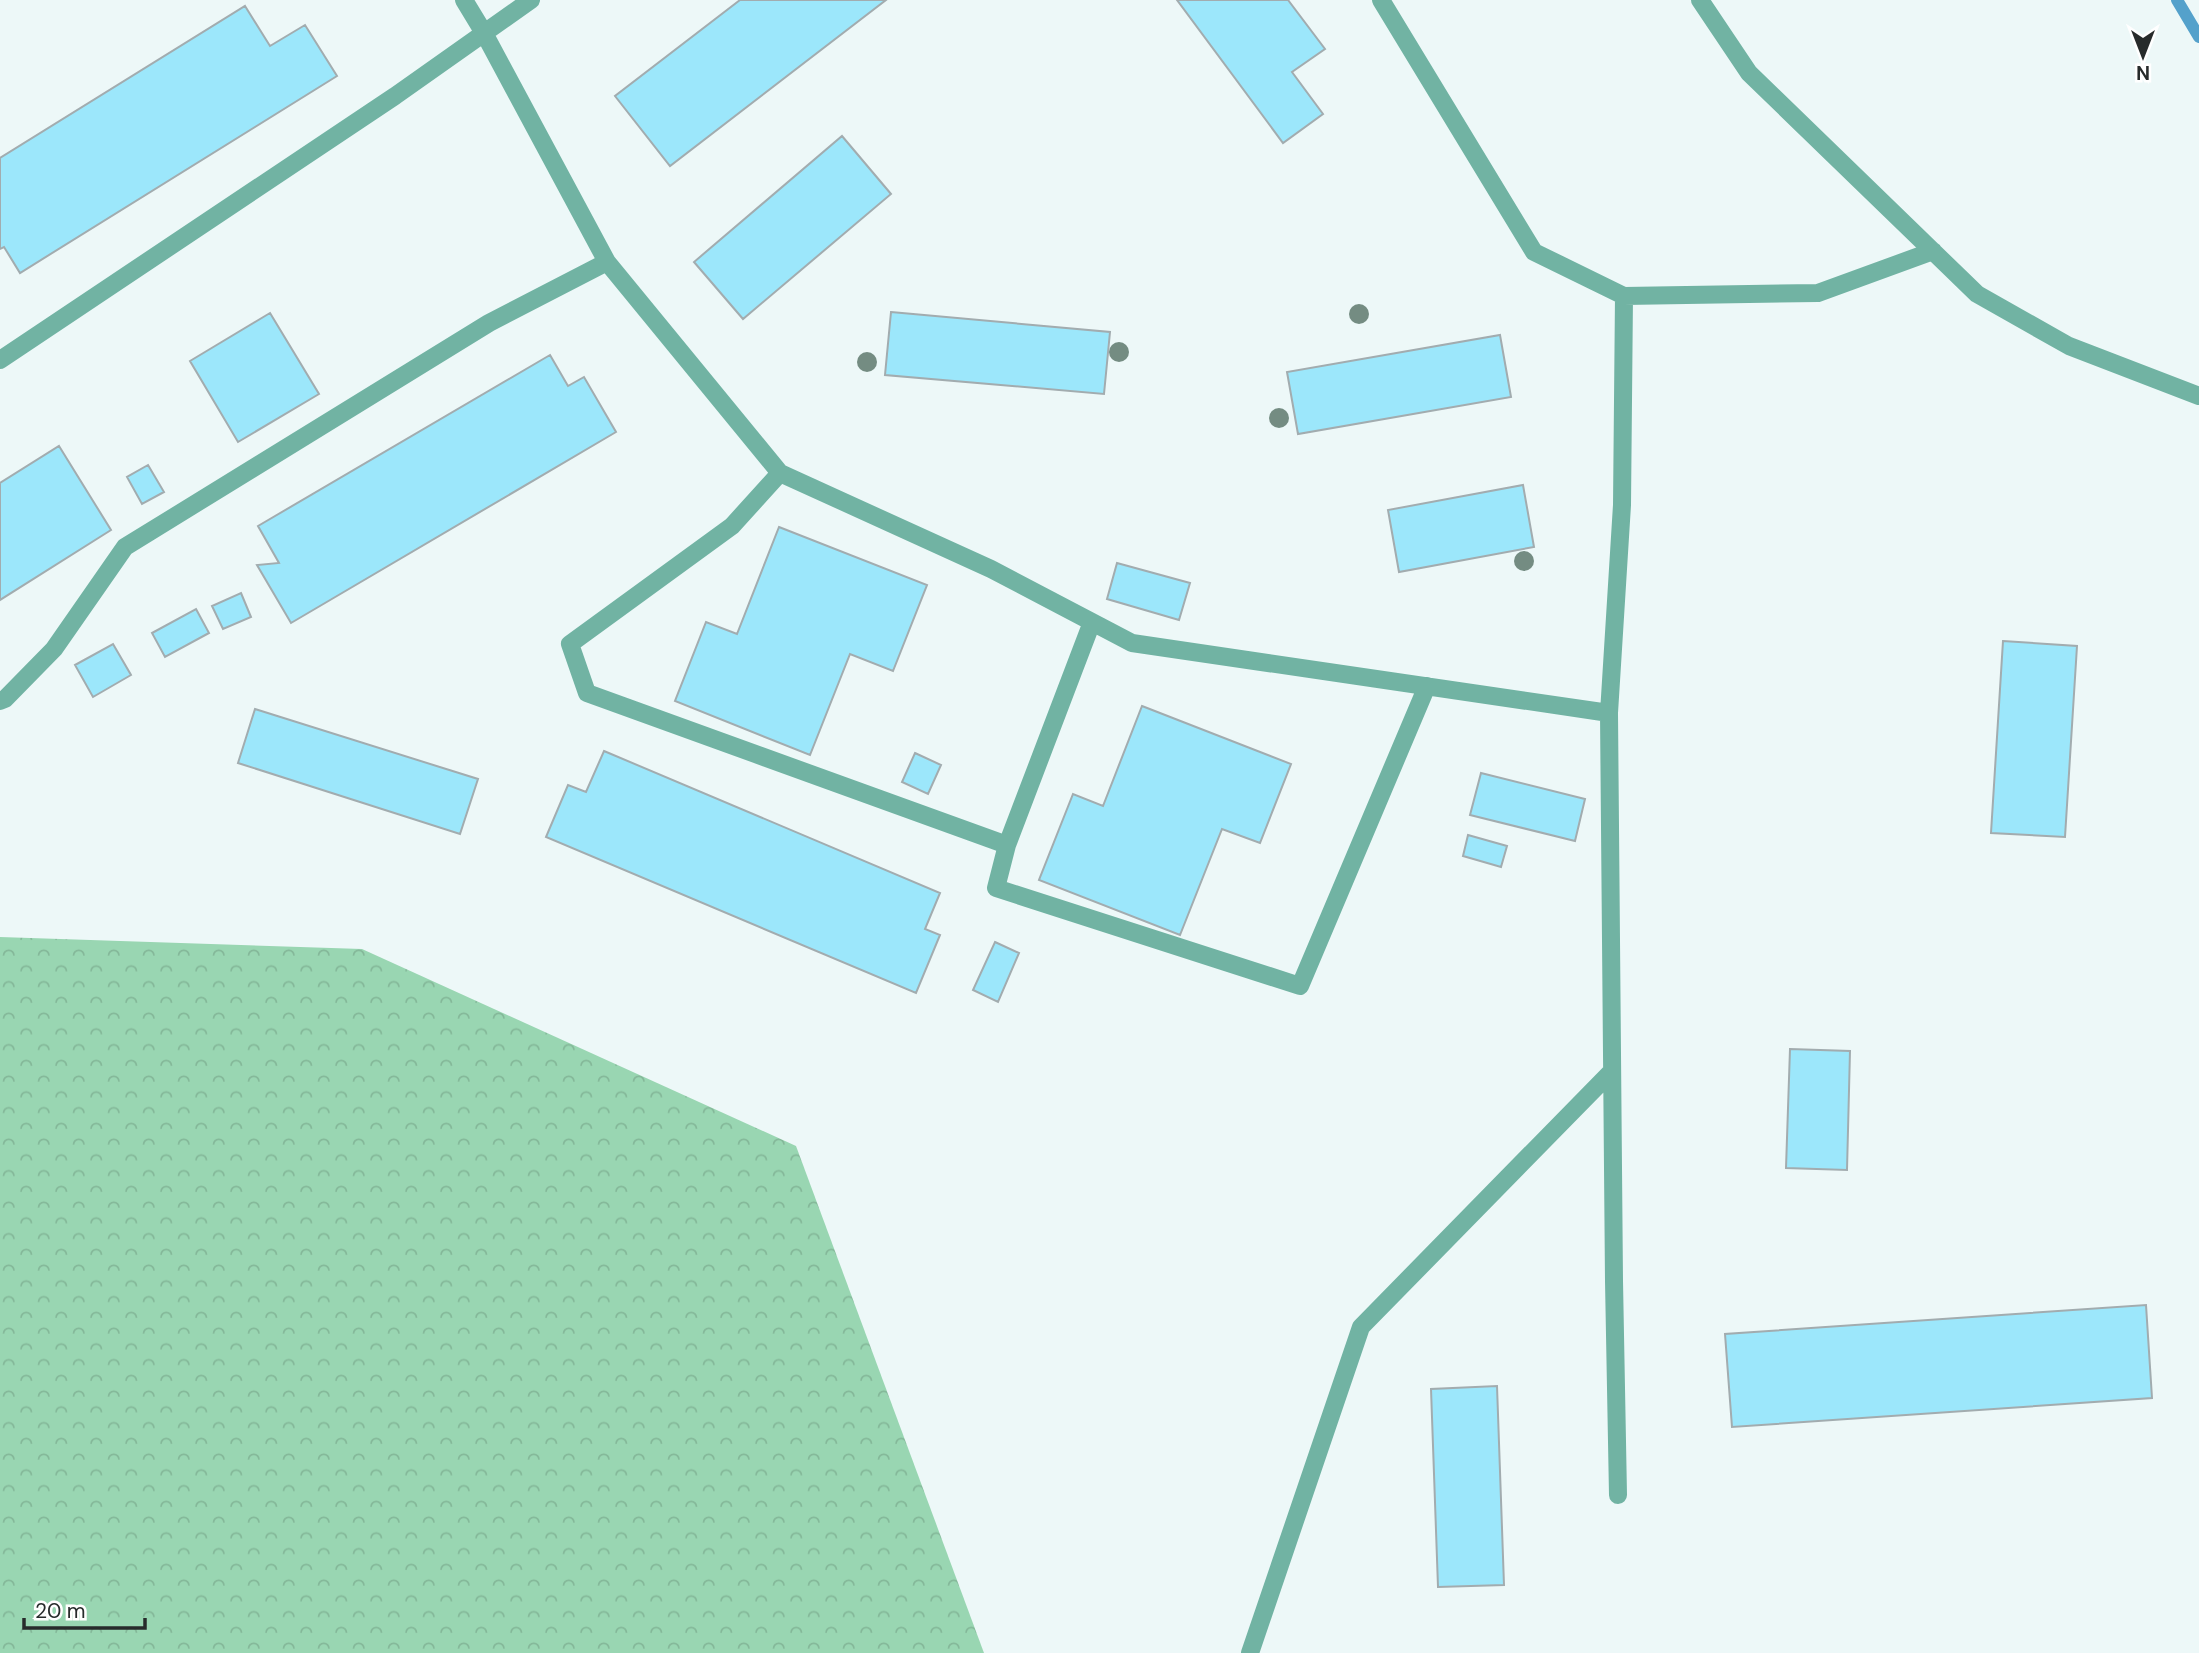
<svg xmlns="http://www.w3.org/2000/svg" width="2199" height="1653" viewBox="0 0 2199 1653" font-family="'DM Sans',sans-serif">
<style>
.forest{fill:url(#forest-crowns)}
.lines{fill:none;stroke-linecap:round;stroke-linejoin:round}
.stream{stroke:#54a1cb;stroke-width:12}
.building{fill:#9ce7fb;stroke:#a2acaf;stroke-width:2}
.lane{stroke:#71b3a3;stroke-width:18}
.tree{fill:#748c82}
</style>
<defs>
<pattern id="forest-crowns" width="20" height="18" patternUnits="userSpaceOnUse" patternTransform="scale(1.75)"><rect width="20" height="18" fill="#99d6b2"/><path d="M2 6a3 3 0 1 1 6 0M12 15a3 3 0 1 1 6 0" fill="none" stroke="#84b899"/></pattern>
</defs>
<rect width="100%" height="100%" fill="#edf8f8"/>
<path class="forest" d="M0,937L362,949L796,1146L984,1653H0Z"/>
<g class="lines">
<path class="stream" d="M2177,0L2199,37"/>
</g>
<path class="building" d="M740,0H886L670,166L615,96Z
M1177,0H1288L1325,49L1292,72L1323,114L1283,143Z
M245,6L270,46L305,25L337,76L20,273L4,247L0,249V158Z
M842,136L891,194L743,319L694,262Z
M891,312L1110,332L1104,394L885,375Z
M270,313L319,394L238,442L190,361Z
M1500,335L1511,397L1298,434L1287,372Z
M550,355L568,386L584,377L616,432L291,623L257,565L279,563L258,526Z
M59,446L111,530L0,600V483Z
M148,465L164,492L142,504L127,477Z
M1523,485L1534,547L1399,572L1388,510Z
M779,527L927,585L893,671L850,654L810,755L675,701L706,622L737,634Z
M1117,563L1190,583L1179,620L1107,599Z
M241,593L251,617L223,629L212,606Z
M196,609L209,633L165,657L152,633Z
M2003,641L2077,646L2065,837L1991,833Z
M113,644L131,675L93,697L75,665Z
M1142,706L1291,764L1260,843L1222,829L1180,935L1039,880L1073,794L1103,806Z
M255,709L478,779L460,834L238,763Z
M604,751L940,893L925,929L940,935L916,993L546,837L568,785L586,792Z
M915,753L941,765L928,794L902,782Z
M1481,773L1585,799L1575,841L1470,815Z
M1468,835L1507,846L1501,867L1463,856Z
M995,942L1019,953L998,1002L973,990Z
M1790,1049L1850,1051L1847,1170L1786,1168Z
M2146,1305L2152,1398L1732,1427L1725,1334Z
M1497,1386L1504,1585L1438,1587L1431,1389Z"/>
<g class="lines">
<path class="lane" d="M464,0L484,33L607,262L780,473L991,569L1132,643L1609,713
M1381,0L1534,252L1624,296L1818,293L1933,251
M1700,0L1749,73L1977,294L2069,346L2199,396
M0,360L395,96L531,0
M780,473L732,526L570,644L587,693L1007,845L1092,622
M0,701L5,699L54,649L125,547L489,323L607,262
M1007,845L996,888L1300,986L1427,686
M1618,1495L1614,1281L1609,713L1622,505L1624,296
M1250,1653L1361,1327L1612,1071"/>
</g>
<g class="tree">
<circle cx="1359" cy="314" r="10"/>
<circle cx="1119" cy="352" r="10"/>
<circle cx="867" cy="362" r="10"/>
<circle cx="1279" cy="418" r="10"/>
<circle cx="1524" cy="561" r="10"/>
</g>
<g transform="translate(2143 56) rotate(180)" stroke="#ffffff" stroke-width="5" paint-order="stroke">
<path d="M0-5L12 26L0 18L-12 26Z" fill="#272b2b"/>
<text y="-10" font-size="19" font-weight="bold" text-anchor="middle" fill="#272b2b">N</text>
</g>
<path d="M24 1618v10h121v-10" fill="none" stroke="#272b2b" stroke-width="3.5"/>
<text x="35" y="1618" font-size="21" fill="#272b2b" stroke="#ffffff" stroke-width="5" paint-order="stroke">20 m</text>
</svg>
